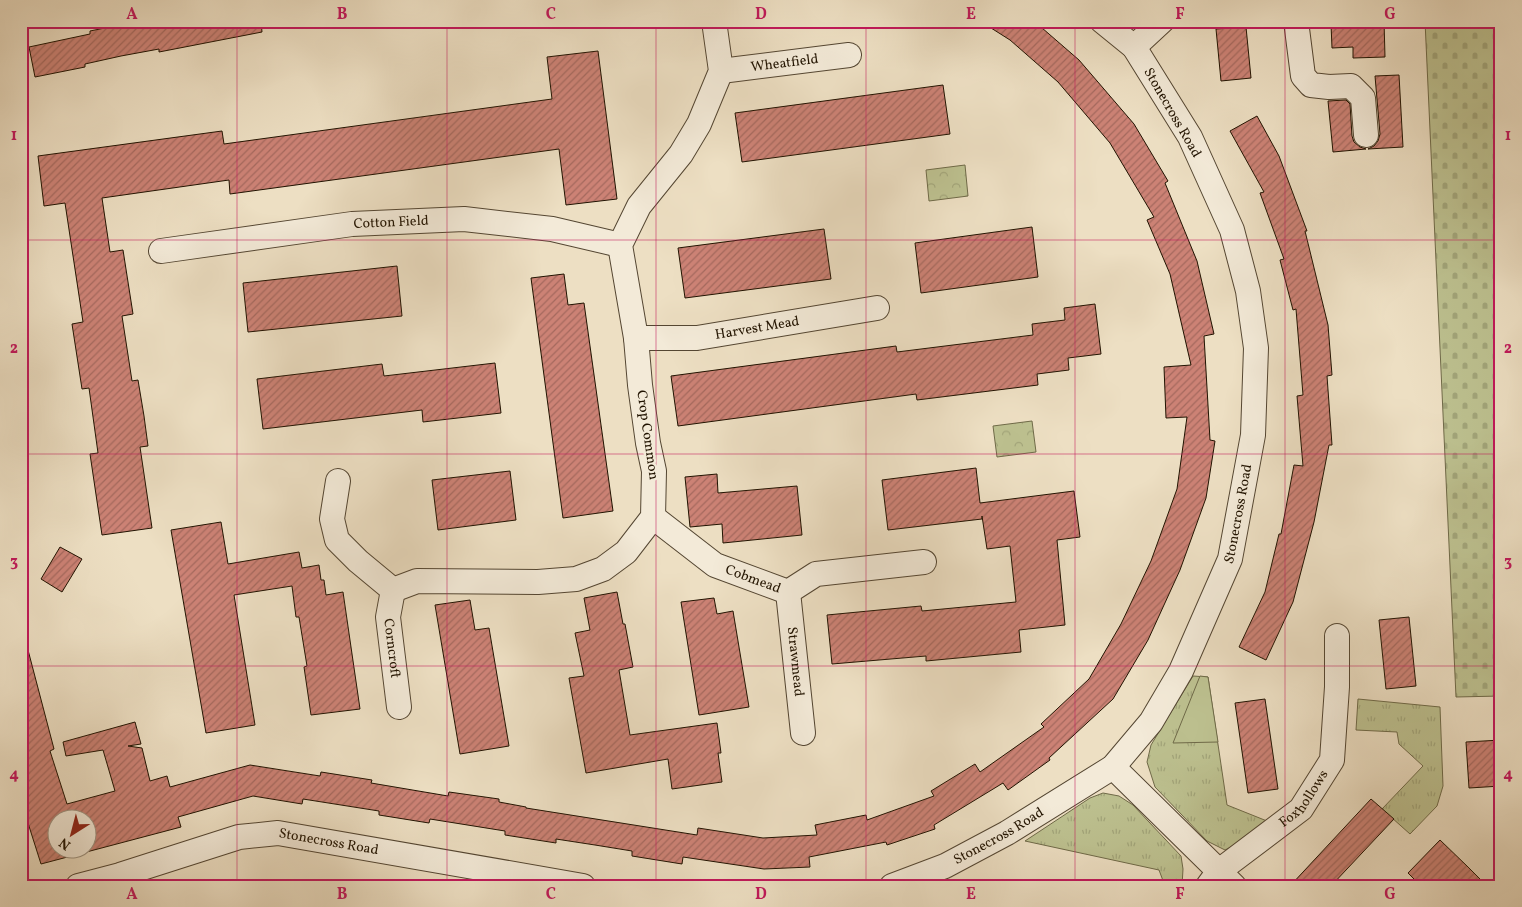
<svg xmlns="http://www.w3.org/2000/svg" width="1522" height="907" viewBox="0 0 1522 907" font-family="Vollkorn,serif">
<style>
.grass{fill:url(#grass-tufts);stroke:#6f6a48}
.cemetery{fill:url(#cemetery-stones);stroke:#6f6a48}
.park{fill:url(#park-crowns);stroke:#6f6a48}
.garden{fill:#bdc190;stroke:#6f6a48}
.building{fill:url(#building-hatch);stroke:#211301;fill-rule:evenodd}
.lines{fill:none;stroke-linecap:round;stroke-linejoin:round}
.street-casing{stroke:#544632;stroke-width:26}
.street{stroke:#f3ead8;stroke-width:24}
.grid{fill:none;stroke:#c2185b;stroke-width:1;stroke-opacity:0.55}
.labels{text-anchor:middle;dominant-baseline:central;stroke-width:5;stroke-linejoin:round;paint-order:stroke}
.street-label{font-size:14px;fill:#211301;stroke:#f3ead8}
.neatline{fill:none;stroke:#c2185b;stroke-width:2}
.grid-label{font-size:16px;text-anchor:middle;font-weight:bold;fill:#c2185b}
</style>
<defs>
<pattern id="grass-tufts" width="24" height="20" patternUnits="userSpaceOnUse" patternTransform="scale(1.25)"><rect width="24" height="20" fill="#bdc190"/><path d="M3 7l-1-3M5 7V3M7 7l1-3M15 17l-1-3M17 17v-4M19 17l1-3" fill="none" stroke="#a2a57a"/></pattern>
<pattern id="cemetery-stones" width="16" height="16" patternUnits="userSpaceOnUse" patternTransform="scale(1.25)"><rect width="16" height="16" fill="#bdc190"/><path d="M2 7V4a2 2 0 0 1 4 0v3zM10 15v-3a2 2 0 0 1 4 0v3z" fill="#a2a57a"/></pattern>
<pattern id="park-crowns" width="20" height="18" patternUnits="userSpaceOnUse" patternTransform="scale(1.25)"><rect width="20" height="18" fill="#bdc190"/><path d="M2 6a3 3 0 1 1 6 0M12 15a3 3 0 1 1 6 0" fill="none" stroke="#a2a57a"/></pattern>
<pattern id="building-hatch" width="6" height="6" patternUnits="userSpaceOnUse" patternTransform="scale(1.25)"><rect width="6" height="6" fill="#cc8275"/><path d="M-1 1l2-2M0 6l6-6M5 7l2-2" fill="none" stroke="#a5695e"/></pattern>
</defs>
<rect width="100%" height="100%" fill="#eddfc3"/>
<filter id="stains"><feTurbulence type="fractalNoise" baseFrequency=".004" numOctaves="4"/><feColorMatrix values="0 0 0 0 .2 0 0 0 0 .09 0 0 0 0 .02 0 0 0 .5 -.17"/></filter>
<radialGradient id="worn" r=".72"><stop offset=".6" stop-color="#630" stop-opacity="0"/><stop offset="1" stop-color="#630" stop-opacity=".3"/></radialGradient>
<path class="grass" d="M1193,676L1208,677L1227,805L1267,821L1239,843L1225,850L1207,841L1155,787L1147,762L1151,745Z
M1358,699L1440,707L1443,786L1437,806L1410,834L1382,809L1423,766L1399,744L1397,732L1356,730Z
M1103,793L1119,796L1133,805L1181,856L1183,869L1182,886H1165L1159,870L1025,841L1090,798Z"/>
<path class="cemetery" d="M1425,21H1501V696L1456,697Z"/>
<path class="park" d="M965,165L968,196L929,201L926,170Z
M1032,421L1036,452L997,457L993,426Z"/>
<path class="garden" d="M1200,676L1208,677L1218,742L1173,743Z"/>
<path class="building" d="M139,21H261L262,32L159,52V49L121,56L85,64V67L35,77L29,47L90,34V31Z
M980,21H1034L1079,60L1134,124L1168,181L1165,183L1197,261L1214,334L1204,336L1210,440L1215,441L1206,498L1180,570L1148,640L1113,699L1049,758L1050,760L1008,790L1003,783L934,825L935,829L887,845L886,842L809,857L810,867L764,869L683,857L682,864L632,856V851L595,845L556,839V843L505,835V831L430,819L429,823L379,815V811L303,799L302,804L253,796L178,817L181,827L41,864L21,801V651L28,650L54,749L50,751L67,804L115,791L103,750L66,756L63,742L135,722L141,744L128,746L142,748L150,781L167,776L170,787L250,765L320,776L321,772L372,780L371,783L448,796L449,792L499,799V802L526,807V808L697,835L698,828L763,838L817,835L815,825L866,815L867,820L934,796L931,791L975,764L980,772L1044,727L1041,724L1089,679L1121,624L1151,561L1177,489L1187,417L1166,418L1164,367L1191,365L1170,274L1147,220L1154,217L1110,143L1058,82L1010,40ZM58,820H88V850H58Z
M1352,21H1384L1385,57L1353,58V47L1332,48L1331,24L1352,23Z
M1246,27L1251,78L1221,81L1216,29Z
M598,51L617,199L566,205L559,149L230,194L229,180L102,198L110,252L123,250L133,314L122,316L132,381L138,380L144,416L148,446L140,447L152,528L102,535L90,454L98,453L89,388L82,389L72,324L83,322L65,203L44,206L38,156L222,131L224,144L552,99L547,57Z
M1399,75L1403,147L1368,149L1374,146L1378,141L1380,134L1375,76Z
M943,85L950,134L742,162L735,113Z
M1346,100L1350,104L1352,136L1354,142L1360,147L1366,149L1333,152L1328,101Z
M1257,116L1279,156L1307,231H1305L1328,325L1332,375L1327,376L1332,445H1329L1314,522L1293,602L1266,660L1239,647L1265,592L1279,534H1281L1294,465L1303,466L1297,396L1303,395L1296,309L1293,310L1280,260L1284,259L1260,193L1264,192L1230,131Z
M1032,227L1038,277L921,293L915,243Z
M824,229L831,279L685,298L678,248Z
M397,266L402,316L248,332L243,283Z
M564,274L568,305L584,303L613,511L563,518L531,278Z
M1095,304L1101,354L1068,358L1069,370L1037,374L1038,385L917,400L916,394L678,426L671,376L896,346L897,352L1033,335L1032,324L1065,320L1064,308Z
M495,363L501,413L423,422L422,410L263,429L257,379L382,364L384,376Z
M976,468L980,503L1074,491L1080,537L1057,540L1065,625L1019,630L1021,652L926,661V656L832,664L827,615L921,606L922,611L1016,602L1010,546L987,549L982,516V519L888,530L882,480Z
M510,471L516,520L438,530L432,480Z
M717,474L718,493L797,486L802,535L723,543L722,524L690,527L685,477Z
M221,522L228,564L299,552L302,568L319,565L321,580H324L326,595L343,592L360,709L311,715L304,667L307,666L299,617H296L292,586L234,595L255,725L206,733L171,530Z
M60,547L82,559L62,592L41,579Z
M617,592L623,624H625L633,667L619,670L630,735L717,723L721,753H718L722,782L672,789L668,759L586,773L569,678L584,676L575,633L590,630L584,598Z
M714,598L717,614L733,611L749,707L699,715L681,602Z
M470,600L475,630L489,628L509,746L460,754L435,605Z
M1409,617L1416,686L1386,689L1379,620Z
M1265,699L1278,789L1248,793L1235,703Z
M1501,740V786L1469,788L1466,742Z
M1371,799L1394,819L1331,886H1290Z
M1440,840L1467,866L1487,886H1421L1408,873Z"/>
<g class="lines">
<defs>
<g id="street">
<path d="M1296,21L1303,76L1311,85L1329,87L1351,86L1363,98L1366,135"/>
<path d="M1134,47L1162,21"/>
<path id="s1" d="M721,71L849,55"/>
<path id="s2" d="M161,251L352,224L464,219L552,229L620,245"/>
<path id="s3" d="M636,338H697L877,308"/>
<path d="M338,481L332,519L337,540L358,561L393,590L417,581L538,582L576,579L603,569L626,552L653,517L654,471L648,443L640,385L636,338L620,245L639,206L681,154L699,124L721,71L714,21"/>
<path id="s4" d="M653,517L715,565L788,592L816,574L924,562"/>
<path id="s5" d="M393,590L388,617L399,707"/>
<path id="s6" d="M788,592L803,733"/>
<path d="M1113,767L1234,886"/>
<path id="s7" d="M78,886L120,875L239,837L278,833L583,886"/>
<path id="s8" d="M892,886L945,866L1007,833L1113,767L1151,722L1181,671L1230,559L1253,435L1256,348L1248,291L1232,230L1190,137L1134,47L1102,21"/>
<path id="s9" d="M1208,886L1219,871L1301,809L1332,760L1337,687V636"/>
</g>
</defs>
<use href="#street" class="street-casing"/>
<use href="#street" class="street"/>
</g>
<path class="grid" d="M237,21V886M447,21V886M656,21V886M866,21V886M1075,21V886M1285,21V886M21,240H1501M21,454H1501M21,666H1501"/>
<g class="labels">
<g class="street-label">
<text stroke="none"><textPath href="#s1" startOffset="64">Wheatfield</textPath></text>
<text transform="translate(1172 113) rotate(60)">Stonecross Road</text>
<text stroke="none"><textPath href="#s2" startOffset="232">Cotton Field</textPath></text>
<text stroke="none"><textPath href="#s3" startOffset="122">Harvest Mead</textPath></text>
<text transform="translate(647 435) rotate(82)">Crop Common</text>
<text stroke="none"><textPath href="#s8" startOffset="538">Stonecross Road</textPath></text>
<text stroke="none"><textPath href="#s4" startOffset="119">Cobmead</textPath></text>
<text stroke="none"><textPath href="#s5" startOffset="59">Corncroft</textPath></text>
<text stroke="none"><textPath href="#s6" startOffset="70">Strawmead</textPath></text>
<text stroke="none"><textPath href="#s9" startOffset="131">Foxhollows</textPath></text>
<text stroke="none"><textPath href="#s8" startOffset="118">Stonecross Road</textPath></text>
<text stroke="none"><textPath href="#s7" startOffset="259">Stonecross Road</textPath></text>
</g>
</g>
<rect width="1522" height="907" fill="none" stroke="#eddfc3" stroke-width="55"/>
<g transform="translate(72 834) rotate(216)"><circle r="24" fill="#f3ead8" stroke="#9f9482"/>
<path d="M0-4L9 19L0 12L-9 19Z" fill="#8f2418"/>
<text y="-8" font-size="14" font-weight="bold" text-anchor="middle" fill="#211301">N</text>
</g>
<rect x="28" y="28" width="1466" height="852" class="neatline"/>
<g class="grid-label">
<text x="132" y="19">A</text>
<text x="342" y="19">B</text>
<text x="551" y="19">C</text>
<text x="761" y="19">D</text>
<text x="971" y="19">E</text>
<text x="1180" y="19">F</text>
<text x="1390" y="19">G</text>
<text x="14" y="140">1</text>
<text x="1508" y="140">1</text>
<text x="14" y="353">2</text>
<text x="1508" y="353">2</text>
<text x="14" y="566">3</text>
<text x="1508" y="566">3</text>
<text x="14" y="779">4</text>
<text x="1508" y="779">4</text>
<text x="132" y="899">A</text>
<text x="342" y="899">B</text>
<text x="551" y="899">C</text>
<text x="761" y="899">D</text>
<text x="971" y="899">E</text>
<text x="1180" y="899">F</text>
<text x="1390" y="899">G</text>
</g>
<rect width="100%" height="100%" filter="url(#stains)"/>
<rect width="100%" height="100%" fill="url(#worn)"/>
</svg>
